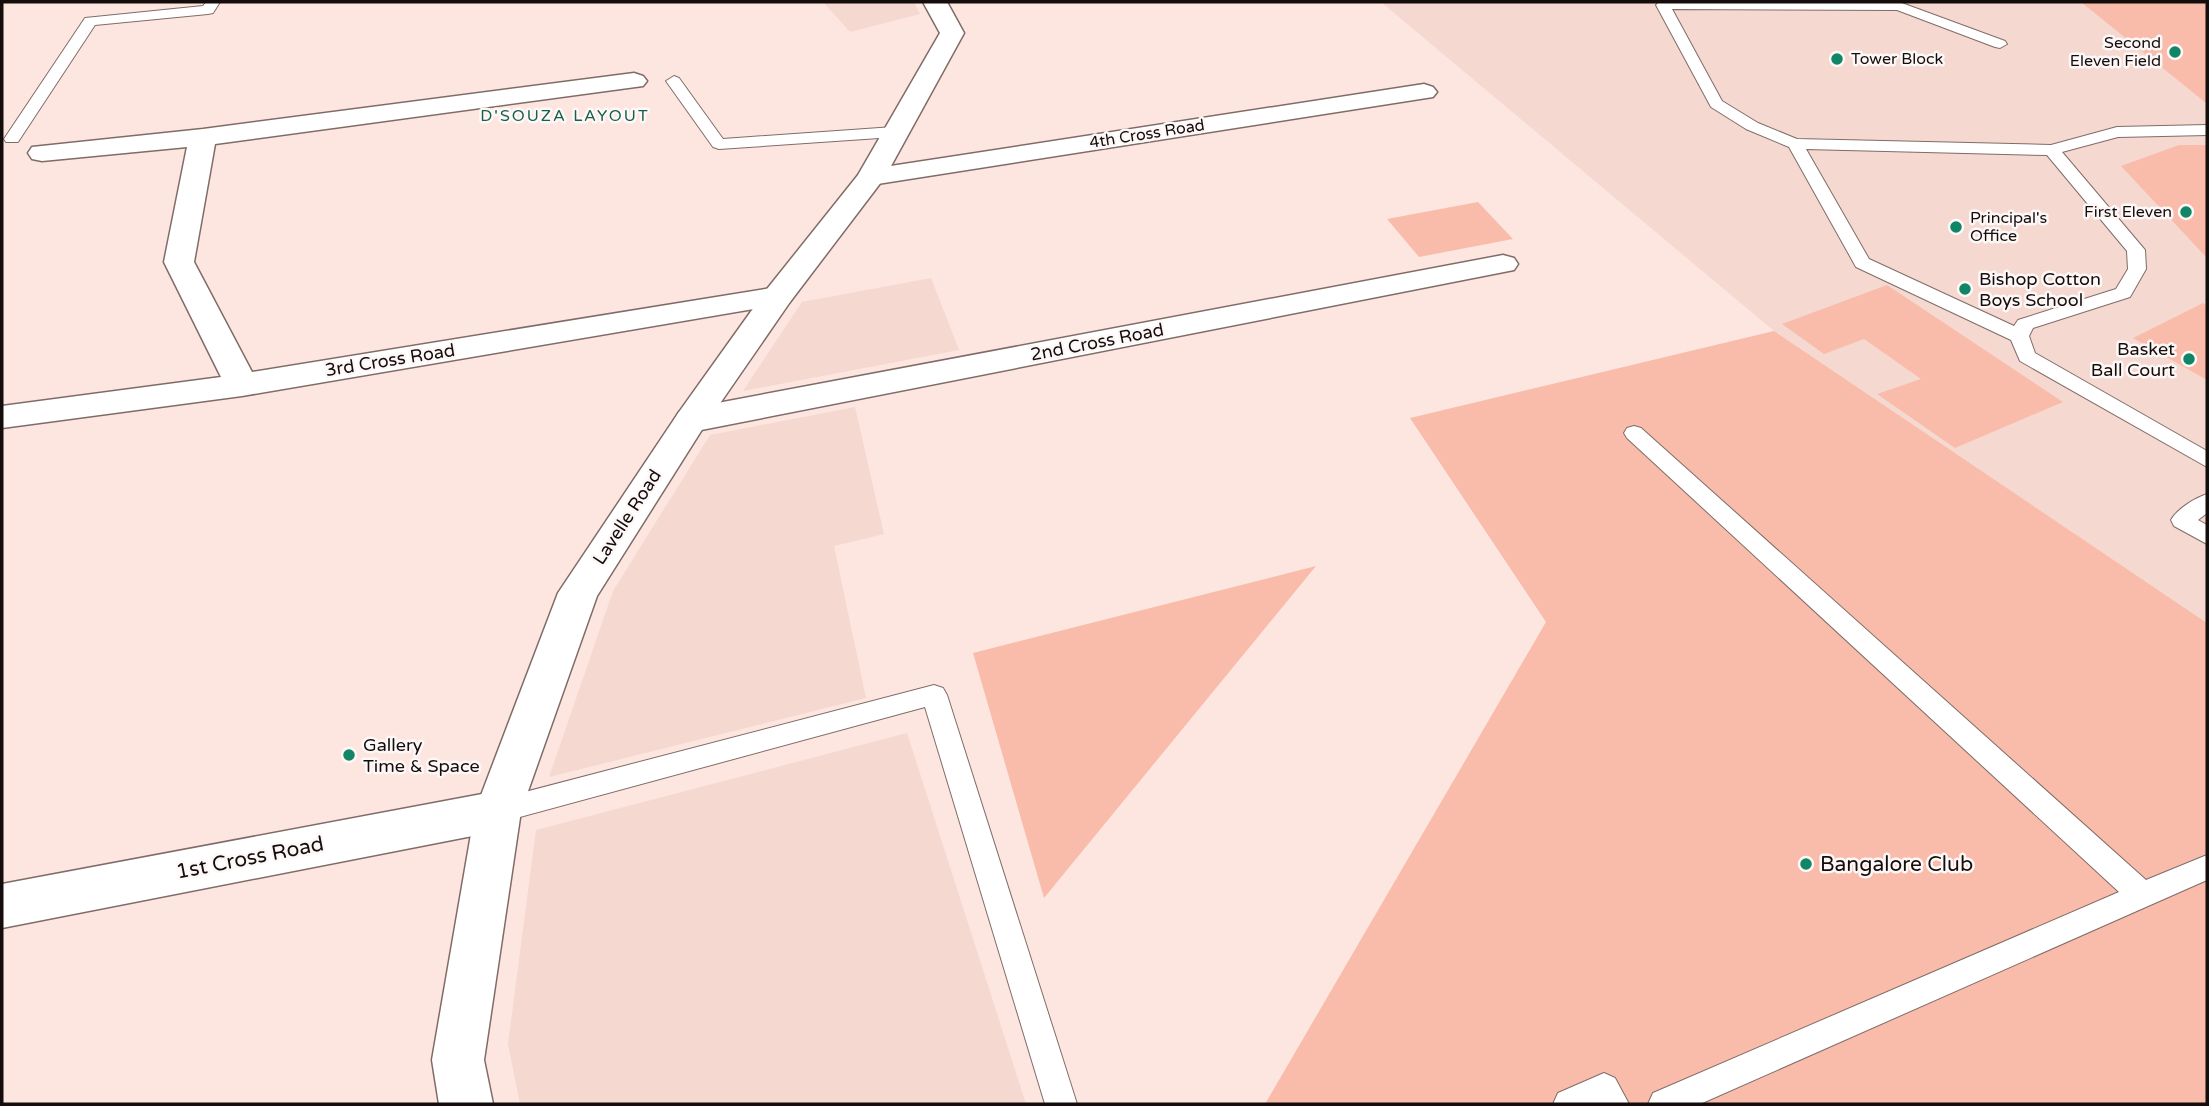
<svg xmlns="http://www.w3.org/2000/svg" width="2209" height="1106" viewBox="0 0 2209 1106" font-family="'Varela Round',sans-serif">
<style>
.built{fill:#f5d8cf}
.green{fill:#f9bcab}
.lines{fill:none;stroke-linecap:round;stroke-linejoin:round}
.lane-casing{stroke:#806c67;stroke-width:2}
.street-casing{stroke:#806c67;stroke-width:3}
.secondary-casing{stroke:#806c67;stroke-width:3}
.lane{fill:#fff;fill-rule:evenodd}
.street{fill:#fff;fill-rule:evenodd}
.secondary{fill:#fff;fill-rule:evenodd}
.poi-dot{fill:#108666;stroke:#fdf8f7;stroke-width:2.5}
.labels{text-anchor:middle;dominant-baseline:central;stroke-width:5;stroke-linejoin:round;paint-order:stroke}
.far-poi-label{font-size:16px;fill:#140d0b;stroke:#fdf8f7;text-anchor:end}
.far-neighbourhood-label{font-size:16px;letter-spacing:2px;fill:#16604a;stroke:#fdf8f7}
.far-street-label{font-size:16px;fill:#140d0b;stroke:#fdf8f7}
.poi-label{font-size:18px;fill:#140d0b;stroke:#fdf8f7;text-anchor:start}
.street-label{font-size:18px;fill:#140d0b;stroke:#fdf8f7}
.near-street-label{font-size:21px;fill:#140d0b;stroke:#fdf8f7}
.near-poi-label{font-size:21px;fill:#140d0b;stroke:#fdf8f7;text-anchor:start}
</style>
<rect width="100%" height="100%" fill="#fde6e0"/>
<path class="built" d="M823,2H914L920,14L850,32Z
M1381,2H2207V623L1774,331Z
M931,278L959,350L743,391L802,302Z
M855,407L884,534L834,546L866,698L549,777L613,591L710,435Z
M907,733L1026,1104H520L508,1044L536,830Z"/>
<path class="green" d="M2081,2H2207V103H2206Z
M2179,145H2207V258L2121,166Z
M1478,202L1513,239L1419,257L1387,219Z
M1887,285L2063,402L1955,448L1877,394L1921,379L1864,339L1824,354L1782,324Z
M2203,303L2207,306V380L2133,338Z
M1774,331L2207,623V1104H1265L1546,622L1410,418Z
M1316,566L1044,898L973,653Z"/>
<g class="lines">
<defs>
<path id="lane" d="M206,2H220L213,13L208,14L95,25L18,142H6L4,139L85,18L203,6Z
M1659,2H1899L2005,41L2007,44L2000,48L1995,47L1897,10L1672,9L1722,101L1758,123L1797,139L2051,145L2117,127L2207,125V135L2118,137L2062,152L2145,250L2146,269L2130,297L2033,328L2029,336L2035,353L2207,451V467L2020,361L2011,340L1856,267L1789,147L1746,129L1711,107L1656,5ZM1806,149L2047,155L2127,251L2128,269L2116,289L2018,320L2014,326L1869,259Z
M674,76L679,78L723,139L894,127L902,132L894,137L719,149L713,147L666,81Z
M1634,426L1641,428L2146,880L2207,855V880L1700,1104H1648L1653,1093L2119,892L1627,438L1624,433L1627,428Z
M2207,494V513L2198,520L2207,525V544L2174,526L2171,520C2177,509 2195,498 2207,494Z
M934,685L943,688L947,695L1077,1104H1045L925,707L498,823L488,819L485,811L488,803L498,799Z
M1604,1073L1615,1078L1629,1104H1553L1558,1093Z"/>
<path id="street" d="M634,73L643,76L647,81L643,86L215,144L194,262L252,372L778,287L789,289L794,296L789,303L242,396L2,428V406L221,377L164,262L187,147L42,161L32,159L28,153L32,147L203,129Z
M1424,84L1433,87L1437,92L1433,97L871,185L861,183L857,177L861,171L871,169Z
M1503,255L1514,258L1518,264L1514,270L691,432L679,428L674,420L679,412L691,408Z
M498,791L514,797L521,811L514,825L498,831L2,928V884Z"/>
<path id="secondary" d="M923,2H947L964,33L885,177L790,302L703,428L597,596L521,811L484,1060L493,1104H439L432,1060L475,811L558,593L679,412L767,289L858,175L940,33Z"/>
</defs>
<use href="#lane" class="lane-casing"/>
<use href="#street" class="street-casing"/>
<use href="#secondary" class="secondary-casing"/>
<use href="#lane" class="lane"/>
<use href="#street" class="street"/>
<use href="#secondary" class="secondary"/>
</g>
<g class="poi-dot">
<circle cx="2175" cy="52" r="7"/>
<circle cx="1837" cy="59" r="7"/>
<circle cx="2186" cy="212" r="7"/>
<circle cx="1956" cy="227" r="7"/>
<circle cx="1965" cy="289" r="7"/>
<circle cx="2189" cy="359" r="7"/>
<circle cx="349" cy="755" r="7"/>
<circle cx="1806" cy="864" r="7"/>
</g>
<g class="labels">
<g class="far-poi-label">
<text x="2161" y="43">Second<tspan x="2161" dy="18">Eleven Field</tspan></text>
<text x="1851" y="59" text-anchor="start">Tower Block</text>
<text x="2172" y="212">First Eleven</text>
<text x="1970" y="218" text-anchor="start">Principal's<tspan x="1970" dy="18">Office</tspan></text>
</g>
<g class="far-neighbourhood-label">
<text x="565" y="116">D'SOUZA LAYOUT</text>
</g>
<g class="far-street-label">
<text transform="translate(1147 134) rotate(-9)">4th Cross Road</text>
</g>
<g class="poi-label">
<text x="1979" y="279">Bishop Cotton<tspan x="1979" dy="21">Boys School</tspan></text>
<text x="2175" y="349" text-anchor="end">Basket<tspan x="2175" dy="21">Ball Court</tspan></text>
<text x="363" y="745">Gallery<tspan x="363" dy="21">Time &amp; Space</tspan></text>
</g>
<g class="street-label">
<text transform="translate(1097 342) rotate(-11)">2nd Cross Road</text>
<text transform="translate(390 360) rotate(-9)">3rd Cross Road</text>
<text transform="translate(627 517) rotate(-57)">Lavelle Road</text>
</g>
<g class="near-street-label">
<text transform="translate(250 858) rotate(-11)">1st Cross Road</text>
</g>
<g class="near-poi-label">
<text x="1820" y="864">Bangalore Club</text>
</g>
</g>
<rect width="2209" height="1106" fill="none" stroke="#140d0b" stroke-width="7"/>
</svg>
